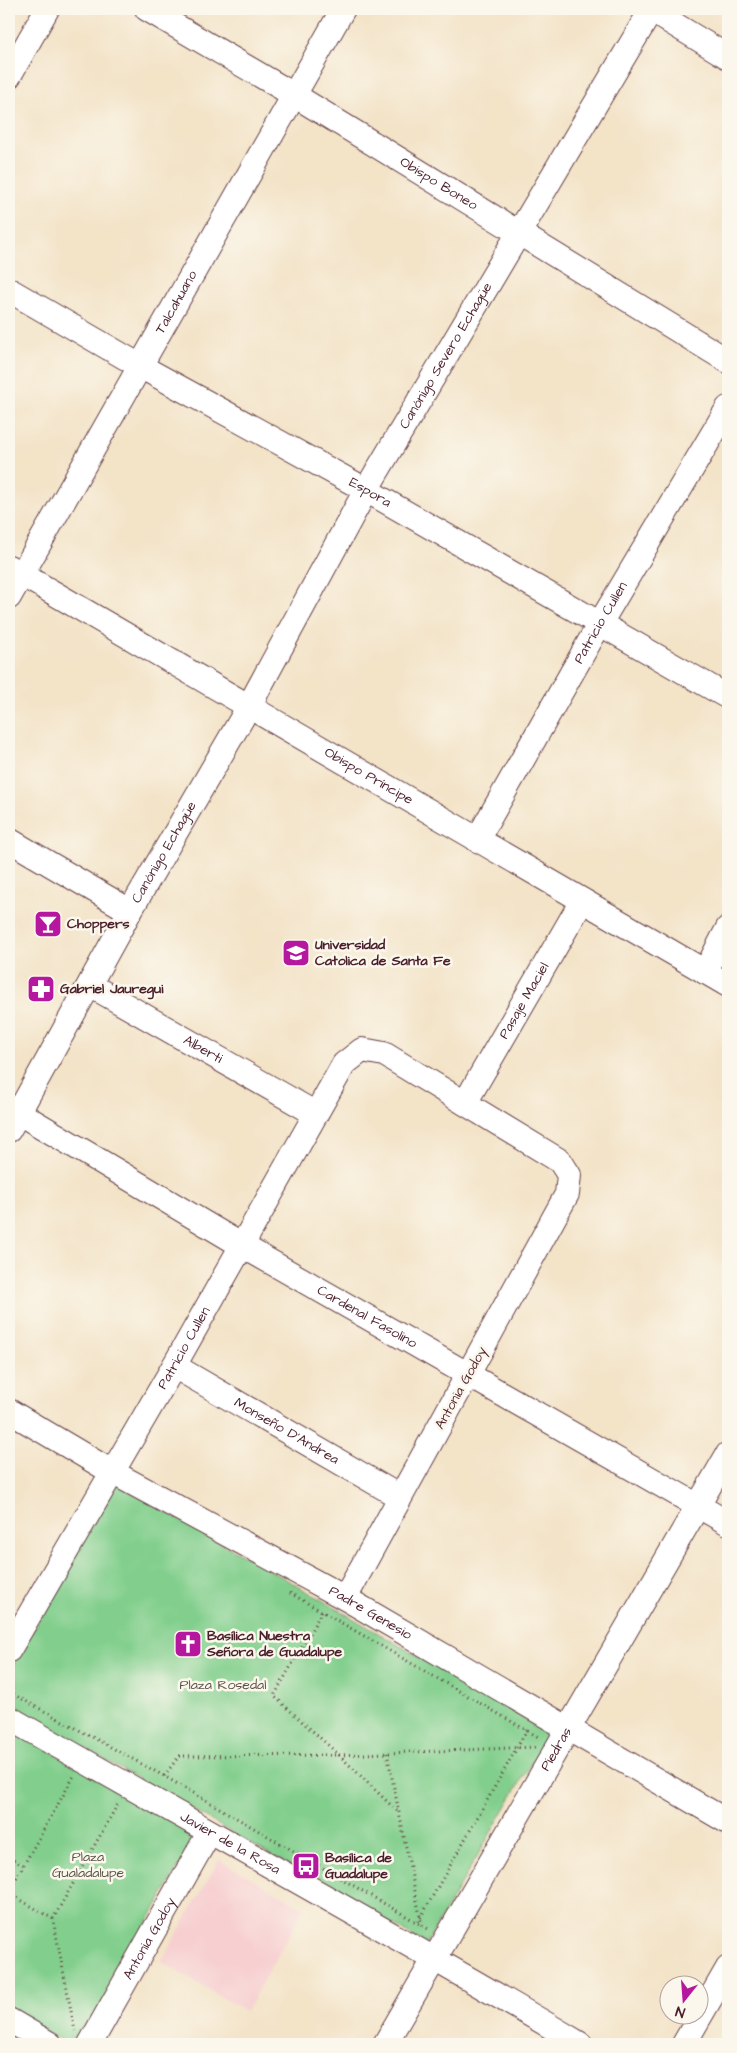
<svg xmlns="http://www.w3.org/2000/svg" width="737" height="2053" viewBox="0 0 737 2053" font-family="'Architects Daughter',sans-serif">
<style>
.built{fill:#f7cfd1}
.green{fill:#82cf8d;stroke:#66775c}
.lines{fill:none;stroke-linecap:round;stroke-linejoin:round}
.minor-casing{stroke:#633c42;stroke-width:26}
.path{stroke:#633c42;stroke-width:3;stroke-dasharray:1 4;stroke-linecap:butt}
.minor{stroke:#fff;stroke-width:24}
.labels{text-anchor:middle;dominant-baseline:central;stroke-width:5;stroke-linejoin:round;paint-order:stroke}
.street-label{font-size:14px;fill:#4a1f2b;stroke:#fbf7ec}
.poi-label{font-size:14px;font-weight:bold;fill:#4a1f2b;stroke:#fbf7ec;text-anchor:start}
.park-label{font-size:14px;fill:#5b5448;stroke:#fbf7ec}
</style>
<rect width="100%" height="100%" fill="#fbf7ec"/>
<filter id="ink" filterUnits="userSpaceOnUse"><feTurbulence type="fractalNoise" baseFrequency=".02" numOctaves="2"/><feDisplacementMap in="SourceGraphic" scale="10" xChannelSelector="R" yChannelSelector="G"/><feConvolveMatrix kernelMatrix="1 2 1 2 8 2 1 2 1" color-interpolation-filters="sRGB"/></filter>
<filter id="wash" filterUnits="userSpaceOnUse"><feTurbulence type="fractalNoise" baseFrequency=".0096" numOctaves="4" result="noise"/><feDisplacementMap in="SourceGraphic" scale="20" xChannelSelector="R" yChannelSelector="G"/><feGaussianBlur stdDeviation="1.12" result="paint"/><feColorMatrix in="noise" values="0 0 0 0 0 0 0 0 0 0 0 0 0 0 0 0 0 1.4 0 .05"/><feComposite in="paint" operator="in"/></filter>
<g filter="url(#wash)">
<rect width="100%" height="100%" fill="#f3e3c7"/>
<path class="built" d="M219,1860L304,1908L246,2011L161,1962Z"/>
<path class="green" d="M116,1484L291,1582L549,1733L426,1944L9,1705V1672Z
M9,1727L196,1836L80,2044H67L9,2010Z"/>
</g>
<g filter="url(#ink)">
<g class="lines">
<defs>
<g id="minor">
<path id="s1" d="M147,9L294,95L728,361"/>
<path d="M649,9L728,57"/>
<path d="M9,76L47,9"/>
<path id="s2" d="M9,290L140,366L366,490L728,697"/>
<path id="s3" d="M9,567L728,985"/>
<path id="s4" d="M9,597L343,9"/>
<path d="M9,840L130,911"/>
<path id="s5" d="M477,840L599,625L728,408"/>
<path d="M705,972L728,928"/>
<path id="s6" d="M90,985L316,1114"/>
<path id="s7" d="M465,1103L582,901"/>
<path id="s8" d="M9,1107L241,1245L728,1523"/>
<path id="s9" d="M9,1130L130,911L248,708L366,490L652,9"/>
<path id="s10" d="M174,1366L400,1497"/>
<path id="s11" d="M9,1411L112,1472L345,1598L728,1822"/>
<path id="s12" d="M9,1650L174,1366L344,1064L362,1050L384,1054L560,1161L569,1175L567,1194L345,1598"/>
<path id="s13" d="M9,1718C199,1827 392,1932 580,2044"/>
<path d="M9,2020L50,2044"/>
<path id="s14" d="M90,2044L209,1833"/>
<path id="s15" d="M385,2044L728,1454"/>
<path d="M684,2044L728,1968"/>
</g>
</defs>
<use href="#minor" class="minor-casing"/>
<path class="path" d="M290,1593L540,1738
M322,1611L274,1696L339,1755L399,1813
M9,1692L164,1776L430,1930
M387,1753L422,1926
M164,1776L179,1756L339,1755L535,1747
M9,1858L23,1865
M9,1891L74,1776
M9,1893L53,1919L75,2031
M53,1919L119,1802
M418,1922L527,1730"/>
<use href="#minor" class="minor"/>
</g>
</g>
<defs>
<symbol id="bar-square" viewBox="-11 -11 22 22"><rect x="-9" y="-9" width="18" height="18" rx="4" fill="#b5179e" stroke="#fbf7ec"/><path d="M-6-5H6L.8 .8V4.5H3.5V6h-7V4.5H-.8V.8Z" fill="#fff"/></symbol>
<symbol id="school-square" viewBox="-11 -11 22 22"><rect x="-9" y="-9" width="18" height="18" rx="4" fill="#b5179e" stroke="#fbf7ec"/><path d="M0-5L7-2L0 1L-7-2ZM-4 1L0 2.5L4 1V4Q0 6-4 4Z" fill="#fff"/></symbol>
<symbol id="pharmacy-square" viewBox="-11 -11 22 22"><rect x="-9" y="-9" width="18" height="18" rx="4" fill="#b5179e" stroke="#fbf7ec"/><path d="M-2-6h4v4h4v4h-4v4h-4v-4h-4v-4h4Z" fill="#fff"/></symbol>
<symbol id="church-square" viewBox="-11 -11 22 22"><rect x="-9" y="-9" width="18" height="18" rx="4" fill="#b5179e" stroke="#fbf7ec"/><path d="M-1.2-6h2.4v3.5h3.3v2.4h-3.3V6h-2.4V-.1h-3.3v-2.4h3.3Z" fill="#fff"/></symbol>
<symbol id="bus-square" viewBox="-11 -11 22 22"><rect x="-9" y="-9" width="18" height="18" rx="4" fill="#b5179e" stroke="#fbf7ec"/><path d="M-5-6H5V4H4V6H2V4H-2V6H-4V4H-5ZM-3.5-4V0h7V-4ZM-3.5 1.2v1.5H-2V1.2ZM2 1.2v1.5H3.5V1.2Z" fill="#fff"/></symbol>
</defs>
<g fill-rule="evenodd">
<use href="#bar-square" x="32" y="908" width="32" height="32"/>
<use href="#school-square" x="280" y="937" width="32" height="32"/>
<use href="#pharmacy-square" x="25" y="973" width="32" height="32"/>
<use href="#church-square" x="172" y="1628" width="32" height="32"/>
<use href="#bus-square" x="290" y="1850" width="32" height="32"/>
</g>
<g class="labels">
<g class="street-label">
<text stroke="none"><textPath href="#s1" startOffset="340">Obispo Boneo</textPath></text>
<text stroke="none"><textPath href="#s4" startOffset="339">Talcahuano</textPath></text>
<text stroke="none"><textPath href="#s9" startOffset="889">Canónigo Severo Echagüe</textPath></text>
<text stroke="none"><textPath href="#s2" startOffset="414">Espora</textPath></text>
<text stroke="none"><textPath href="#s5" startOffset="250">Patricio Cullen</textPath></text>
<text stroke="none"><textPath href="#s3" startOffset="416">Obispo Príncipe</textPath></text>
<text stroke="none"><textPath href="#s9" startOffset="318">Canónigo Echagüe</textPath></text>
<text stroke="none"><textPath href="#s7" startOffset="118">Pasaje Maciel</textPath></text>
<text stroke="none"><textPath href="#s6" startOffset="130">Alberti</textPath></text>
<text stroke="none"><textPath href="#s8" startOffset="415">Cardenal Fasolino</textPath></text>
<text stroke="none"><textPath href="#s12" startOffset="349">Patricio Cullen</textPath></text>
<text transform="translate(461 1388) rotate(-61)">Antonia Godoy</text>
<text stroke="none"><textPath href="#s10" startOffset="130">Monseño D'Andrea</textPath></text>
<text stroke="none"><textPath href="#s11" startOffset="414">Padre Genesio</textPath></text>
<text stroke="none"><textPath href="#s15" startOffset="341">Piedras</textPath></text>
<text stroke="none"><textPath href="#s13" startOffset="254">Javier de la Rosa</textPath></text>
<text stroke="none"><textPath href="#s14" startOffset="121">Antonia Godoy</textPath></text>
</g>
<g class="poi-label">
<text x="67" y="924">Choppers</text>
<text x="315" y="945">Universidad<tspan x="315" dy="16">Catolica de Santa Fe</tspan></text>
<text x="60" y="989">Gabriel Jauregui</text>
<text x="207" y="1636">Basílica Nuestra<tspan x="207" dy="16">Señora de Guadalupe</tspan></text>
<text x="325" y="1858">Basílica de<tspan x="325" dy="16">Guadalupe</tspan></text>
</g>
<g class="park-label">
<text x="223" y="1685">Plaza Rosedal</text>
<text x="88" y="1857">Plaza<tspan x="88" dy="16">Gualadalupe</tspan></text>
</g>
</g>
<rect width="737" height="2053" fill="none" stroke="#fbf7ec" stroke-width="30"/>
<g transform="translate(684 2000) rotate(197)"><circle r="24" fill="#fbf7ec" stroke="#b4a19f"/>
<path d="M0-4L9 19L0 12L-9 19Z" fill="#b5179e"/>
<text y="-8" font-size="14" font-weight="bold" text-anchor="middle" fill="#4a1f2b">N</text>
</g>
</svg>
